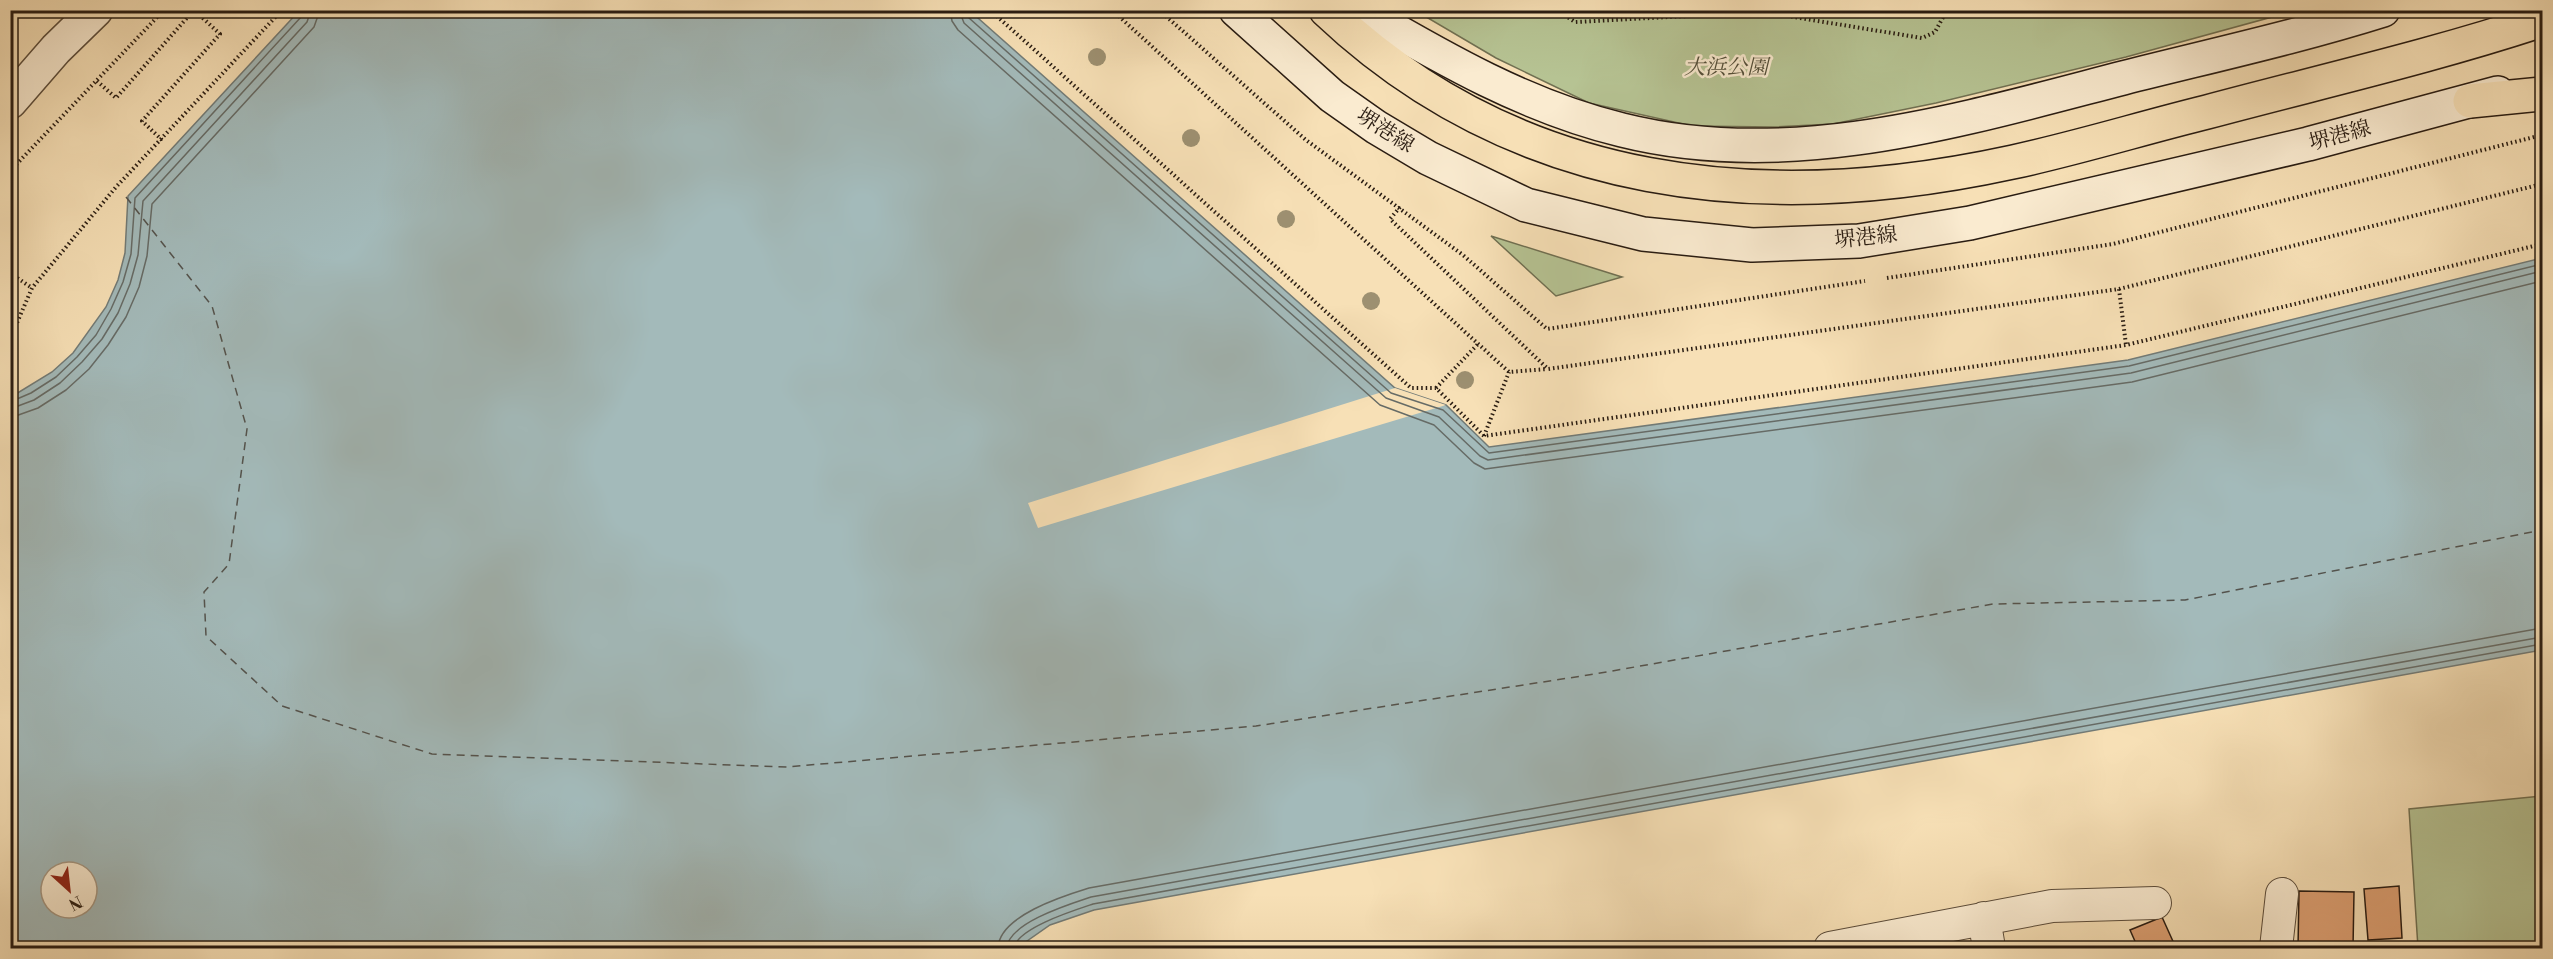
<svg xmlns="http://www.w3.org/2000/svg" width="2553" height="959" viewBox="0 0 2553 959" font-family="'Libre Bodoni','Noto Serif JP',serif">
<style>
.green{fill:#b6c393;stroke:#707052;stroke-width:1.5}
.water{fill:#a3baba;stroke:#727b77;stroke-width:1.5;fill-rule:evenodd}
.pier{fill:#f7e0b6}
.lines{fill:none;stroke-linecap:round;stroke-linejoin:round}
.shore{stroke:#666b66;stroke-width:1.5}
.ferry{stroke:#54534d;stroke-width:1.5;stroke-dasharray:8 6;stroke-linecap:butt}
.building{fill:#dc9f72;stroke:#291c12;stroke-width:1.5}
.minor-casing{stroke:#5c4d3b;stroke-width:34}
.tertiary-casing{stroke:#5c4d3b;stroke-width:36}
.secondary-casing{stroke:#291c12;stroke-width:36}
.motorway-casing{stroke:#291c12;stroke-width:36}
.path{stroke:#291c12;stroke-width:4;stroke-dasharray:1.5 3;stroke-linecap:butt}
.minor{stroke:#faebd0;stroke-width:32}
.tertiary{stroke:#faebd0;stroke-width:33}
.secondary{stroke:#faebd0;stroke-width:33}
.motorway{stroke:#f7e0b6;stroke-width:33}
.tree{fill:#9d9071}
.labels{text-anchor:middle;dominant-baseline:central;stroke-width:5;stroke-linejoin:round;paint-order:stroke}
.park-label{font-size:21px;font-style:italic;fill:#534e39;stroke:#faebd0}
.street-label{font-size:21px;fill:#291c12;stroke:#faebd0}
</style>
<rect width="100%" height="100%" fill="#f7e0b6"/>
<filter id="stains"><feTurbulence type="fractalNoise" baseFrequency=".00333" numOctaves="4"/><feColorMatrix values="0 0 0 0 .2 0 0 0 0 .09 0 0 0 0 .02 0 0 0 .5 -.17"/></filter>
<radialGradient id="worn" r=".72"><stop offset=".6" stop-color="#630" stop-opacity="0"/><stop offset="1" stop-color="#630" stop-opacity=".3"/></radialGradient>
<path class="green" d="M1416,11H2294L2126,57L1936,103L1833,124L1773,127L1692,126L1589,103L1496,58Z
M1491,236L1622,277L1556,296Z
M2542,796V948H2418L2409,809Z"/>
<path class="water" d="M299,11H970L1395,388L1446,405L1489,447L2128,360L2542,258V650L1094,910L1050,925L1017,948H11V397L52,372L73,353L106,307L118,280L125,253L128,196ZM51,872H87V908H51Z"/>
<path class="pier" d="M1395,388L1446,405L1038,528L1028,503Z"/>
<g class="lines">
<path class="shore" d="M950,10L952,21L958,30L1380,405L1434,425L1474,463L1485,469L2132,382L2542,281
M959,10L964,23L1386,398L1439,417L1480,456L1488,460L2131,373L2542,271
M967,10L969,18L1391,393L1443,410L1489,453L2129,366L2542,264
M10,402L31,393L56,377L77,357L96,335L111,309L123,282L131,254L135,198L301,17L303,10
M10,409L34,400L60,383L82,362L102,339L118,313L130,284L138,255L143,201L307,22L311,10
M10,418L38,408L66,390L89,369L108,345L126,317L139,287L147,256L152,204L314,27L320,10
M998,948C999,916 1063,896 1089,888L2542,628
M1007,948C1008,923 1070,904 1091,897L2542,637
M1014,948C1017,928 1075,910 1093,904L2542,644"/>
<path class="ferry" d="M126,197L212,306L247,429L229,564L204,592L206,636L282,706L432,754L787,767L1256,726L1595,674L1993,604L2185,600L2542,530"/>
</g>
<path class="building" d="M2399,886L2402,938L2368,940L2364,889Z
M2299,891L2354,892L2353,948H2298Z
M2162,917L2176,948H2138L2130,930Z
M2403,943V948H2357V945Z"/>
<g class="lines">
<defs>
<path id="minor" d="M1984,918L1989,948
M1830,948L2052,906L2155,903
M2276,948L2282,894"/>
<path id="tertiary" d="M10,102L56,49L96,10"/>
<path id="secondary" d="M1236,10L1332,96L1376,127L1428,158L1526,205L1643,234L1752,245L1859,241L1970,223L2308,144L2498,93
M1360,10C1444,59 1527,107 1622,130C1790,172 1961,120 2123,78C2210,56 2297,37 2383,10"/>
<path id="motorway" d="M1326,10C1518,192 1765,216 2013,162C2078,148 2142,128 2207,112C2319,82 2433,56 2542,20
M2470,101L2542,94"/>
</defs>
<use href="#minor" class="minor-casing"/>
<use href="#tertiary" class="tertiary-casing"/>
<use href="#secondary" class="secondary-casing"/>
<use href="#motorway" class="motorway-casing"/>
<path class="path" d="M990,10L1411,388H1436L1484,436L2126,345L2542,244
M1112,10L1509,372L1547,369
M1159,10L1306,140L1463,255L1547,329L1865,281
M1557,10L1575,22L1763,12L1922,38L1935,32L1947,10
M97,81L116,98L194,10
M162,140L142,121L220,34L194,10
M10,171L164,10
M1400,207L1390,219L1548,369L2119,289L2542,184
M10,273L32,288
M1887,278L2113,244L2542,135
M2119,289L2126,345
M10,339L32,288L116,187L282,10
M1436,388L1478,344
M1484,436L1509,372"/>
<use href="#minor" class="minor"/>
<use href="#tertiary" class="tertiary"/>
<use href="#secondary" class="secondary"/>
<use href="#motorway" class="motorway"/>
</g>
<g class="tree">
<circle cx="1097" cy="57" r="9"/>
<circle cx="1191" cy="138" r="9"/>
<circle cx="1286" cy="219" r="9"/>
<circle cx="1371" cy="301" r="9"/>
<circle cx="1465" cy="380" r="9"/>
</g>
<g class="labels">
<g class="park-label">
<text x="1726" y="68">大浜公園</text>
</g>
<g class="street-label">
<text transform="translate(1385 131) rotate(32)">堺港線</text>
<text transform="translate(2340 136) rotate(-15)">堺港線</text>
<text transform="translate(1866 238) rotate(-6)">堺港線</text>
</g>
</g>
<rect width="2553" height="959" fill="none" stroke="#f7e0b6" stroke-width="36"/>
<rect x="12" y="12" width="2529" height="935" fill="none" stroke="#291c12" stroke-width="3"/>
<rect x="18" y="18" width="2517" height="923" fill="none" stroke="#291c12" stroke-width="1.5"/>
<g transform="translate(69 890) rotate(153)"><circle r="28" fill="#faebd0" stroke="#a69884" stroke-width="1.5"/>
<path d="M0-4.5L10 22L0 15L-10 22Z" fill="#8f2418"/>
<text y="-9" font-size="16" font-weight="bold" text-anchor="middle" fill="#291c12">N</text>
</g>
<rect width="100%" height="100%" filter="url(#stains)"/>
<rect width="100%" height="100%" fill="url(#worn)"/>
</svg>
